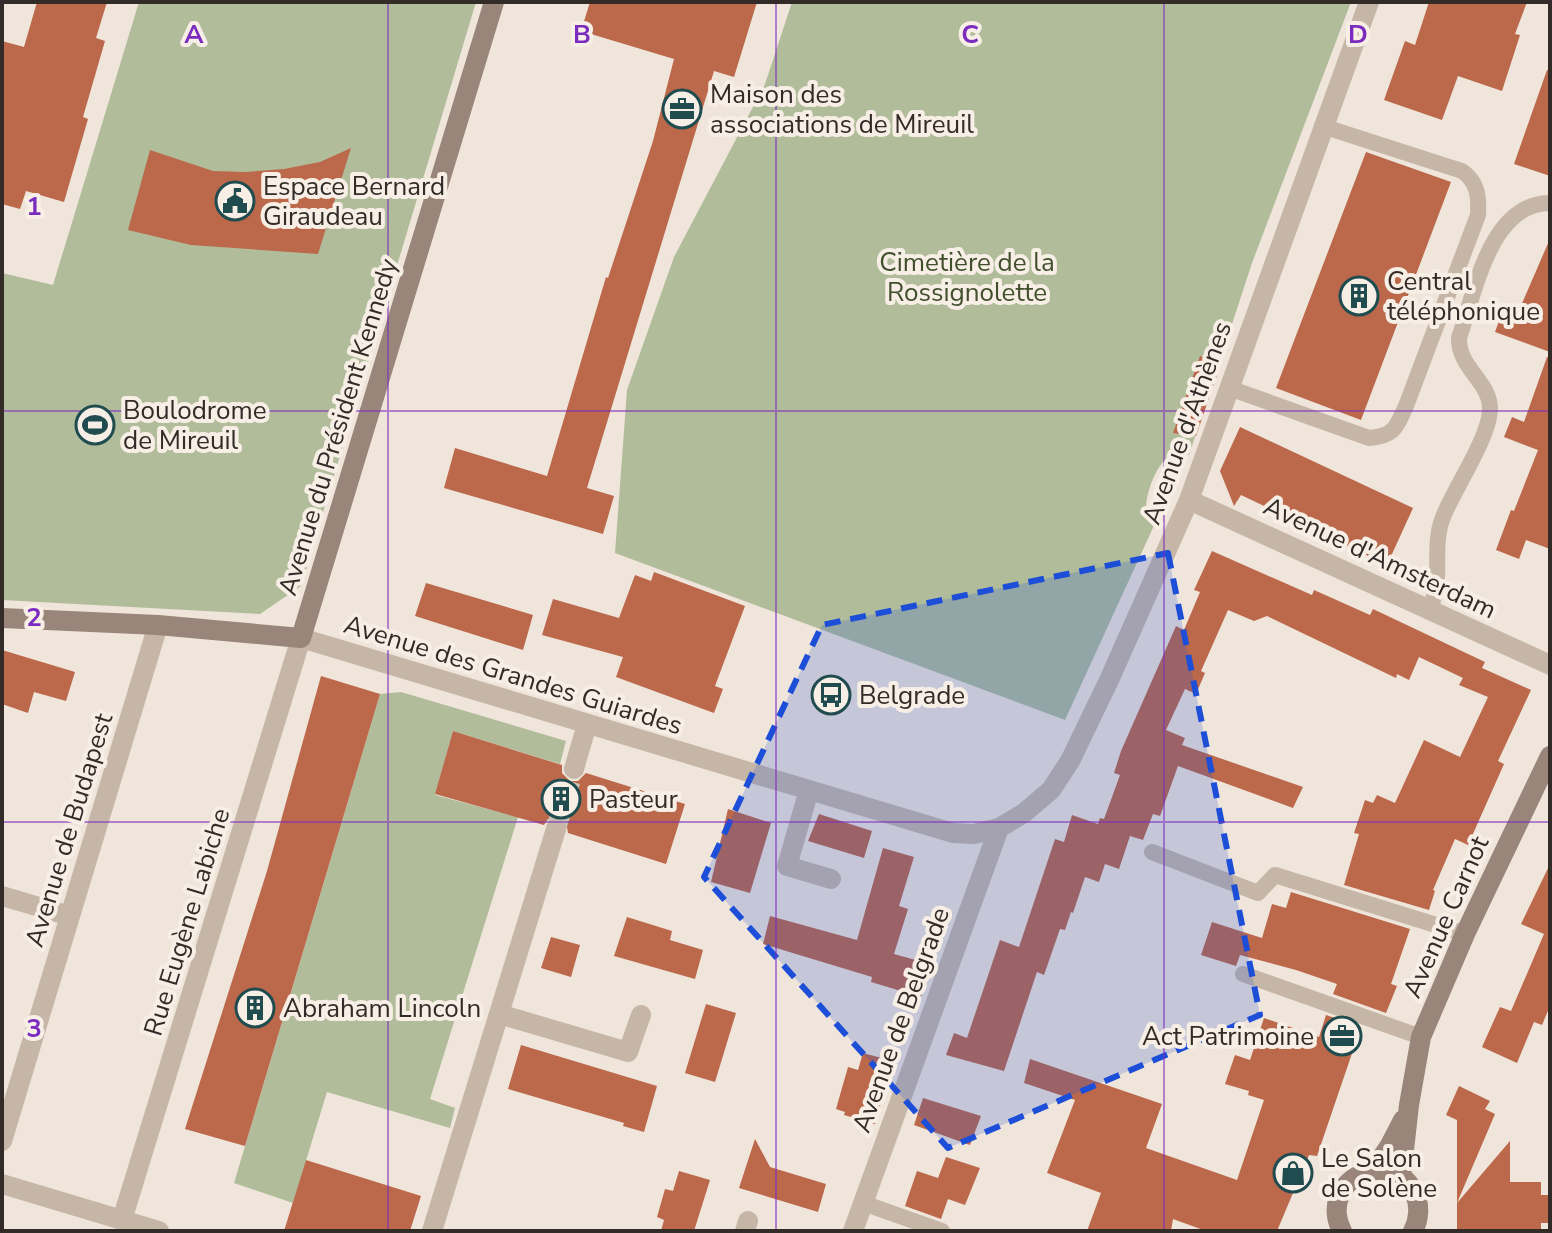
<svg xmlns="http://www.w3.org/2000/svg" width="1552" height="1233" viewBox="0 0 1552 1233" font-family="'Nunito Sans',sans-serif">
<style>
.green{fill:#b1bc9b}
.building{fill:#bb684b}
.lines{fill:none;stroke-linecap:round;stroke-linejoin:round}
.street-tunnel{stroke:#c9c0b6;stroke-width:20;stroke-dasharray:20 10;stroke-linecap:butt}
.lane{stroke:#c6b6a7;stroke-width:16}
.street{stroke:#c6b6a7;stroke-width:20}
.secondary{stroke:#998579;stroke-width:20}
.marked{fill:#1d4ed8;fill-opacity:0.2;stroke:#1d4ed8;stroke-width:6;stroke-dasharray:16 10;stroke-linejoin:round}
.grid{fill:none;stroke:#7b2cbf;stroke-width:2;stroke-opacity:0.55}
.labels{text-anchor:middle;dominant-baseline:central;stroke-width:8;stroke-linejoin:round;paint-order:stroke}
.poi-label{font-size:26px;fill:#332b27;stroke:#f7efe6;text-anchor:start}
.park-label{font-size:26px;fill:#424f2d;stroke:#f7efe6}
.street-label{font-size:26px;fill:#332b27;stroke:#f7efe6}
.grid-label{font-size:26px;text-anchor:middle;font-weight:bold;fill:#7b2cbf;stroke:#f7efe6;stroke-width:8;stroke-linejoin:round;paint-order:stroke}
</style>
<rect width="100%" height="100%" fill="#efe5da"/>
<path class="green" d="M139,2H476L301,586L260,614L2,600V273L53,285Z
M792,2H1351L1252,263L1189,455L1172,454C1157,463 1148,488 1146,505L1157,519L1065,720L615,553L627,390L674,257L765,84Z
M401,692L566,741L560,764L453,731L435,795L518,817L430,1099L455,1108L450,1128L327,1092L293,1203L234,1183L380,694Z"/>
<path class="building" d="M37,2H107L96,38L105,41L83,117L88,119L64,202L26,191L20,209L2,204V41L24,47Z
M590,2H757L734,77L714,71L587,488L614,496L603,534L444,488L455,448L547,476L606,277L608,278L653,141L674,59L581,31Z
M1429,2H1527L1515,34L1520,35L1502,91L1458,76L1442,120L1384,100L1405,41L1415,45Z
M1547,70L1550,71V176L1514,164Z
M351,148L318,254L191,245L128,230L150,150L213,171L245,172L284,169L320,162Z
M1366,152L1451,182L1361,420L1276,388Z
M1549,241L1550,242V352L1495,332L1503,310L1517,315Z
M1200,356L1221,363L1196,436L1173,433Z
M1547,357L1550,358V549L1526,540L1519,559L1496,550L1511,510L1514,511L1538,450L1504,437L1512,417L1524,422Z
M1240,427L1413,508L1387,565L1241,495L1234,506L1220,471Z
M1212,551L1312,595L1314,590L1370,615L1373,609L1485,662L1482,668L1531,690L1498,761L1504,764L1468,845L1455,839L1433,890L1435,891L1429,910L1344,885L1359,834L1354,833L1365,800L1373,803L1377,795L1395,803L1424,740L1460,757L1488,697L1459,685L1463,678L1419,657L1409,680L1397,674L1396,678L1267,616L1254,621L1228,610L1201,671L1205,673L1196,694L1185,689L1166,730L1185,738L1182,745L1303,787L1293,808L1178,766L1160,816L1153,814L1143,840L1130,836L1119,869L1105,864L1099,882L1085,877L1073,913L1071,912L1065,930L1060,929L1044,975L1037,972L1004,1071L946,1055L954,1033L967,1038L1000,940L1019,947L1055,839L1064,842L1072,815L1098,824L1100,818L1104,819L1120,775L1114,773L1121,751L1176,626L1184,630L1200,592L1194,590Z
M654,572L745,606L715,686L723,689L714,713L616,677L623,657L542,635L553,599L619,618L635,575L651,581Z
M426,583L533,615L523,650L415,616Z
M2,650L75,672L66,701L34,692L28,713L2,704Z
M321,676L380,694L245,1146L185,1129L267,871Z
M453,731L562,765V773L570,781H578L586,773L685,804L666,864L568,833L566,821L559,816L548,819L544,825L435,794Z
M728,809L771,823L750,893L711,882Z
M819,814L872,831L864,858L808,841Z
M883,848L914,857L899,906L908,909L894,954L930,964L921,997L871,982L872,977L763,944L770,916L857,940Z
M1550,864V1006L1542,1025L1534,1022L1517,1063L1482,1047L1500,1007L1511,1011L1544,934L1521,924Z
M1291,892L1410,929L1391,984L1397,986L1386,1013L1333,994L1337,984L1296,970L1240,955L1236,966L1201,955L1212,922L1262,938L1272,904L1286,908Z
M627,917L672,931L670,940L703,950L695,979L614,956Z
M551,937L580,945L571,977L541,968Z
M706,1004L736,1013L715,1082L685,1073Z
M1326,1015L1361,1027L1317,1156L1309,1155L1277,1231H1206L1173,1219L1171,1231H1087L1101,1193L1047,1173L1075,1100L1024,1083L1030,1059L1162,1104L1146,1148L1237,1180L1264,1100L1248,1095L1249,1091L1225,1084L1235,1055L1250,1060L1264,1018L1319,1037Z
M521,1045L657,1086L644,1132L623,1126L624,1123L508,1089Z
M863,1053L893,1061L875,1124L844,1115L845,1112L836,1109L848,1067L858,1070Z
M1459,1086L1490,1101L1485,1109L1495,1114L1457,1203L1510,1141V1182H1541V1195H1550V1223H1541V1231H1457V1120L1446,1115Z
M923,1098L981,1116L970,1145L914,1125Z
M755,1139L770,1167L826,1184L818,1212L739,1188Z
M946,1157L980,1168L965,1205L948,1199L941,1219L905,1206L917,1171L938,1178Z
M306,1160L421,1196L410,1231H284Z
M679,1171L710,1180L694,1231H661L664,1220L657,1217L665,1189L673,1191Z"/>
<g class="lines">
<path class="street-tunnel" d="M556,829L574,769"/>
<path class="lane" d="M1229,388L1369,438C1394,436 1396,428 1406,406L1478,215C1479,197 1478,182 1462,171L1322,126
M1431,610C1433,599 1436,589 1437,579C1438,558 1435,537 1443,517C1454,489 1489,438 1490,410C1491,382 1458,368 1459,338C1475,292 1490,203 1550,203
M1152,852L1258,893L1275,875L1465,934
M1243,974L1421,1037
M863,1203L942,1231"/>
<path class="street" d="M1189,500L1550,665
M574,769L587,724
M809,790L787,866L831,879
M2,896L70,916
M499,1014L628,1052L641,1015
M2,1141L158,625
M2,1184L159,1231
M122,1220L301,638L953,833L974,834L999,828L1024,813L1051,790L1070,761L1110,678L1189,500L1369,2
M432,1231L556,829
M745,1231L748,1221
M853,1231L999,828"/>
<path class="secondary" d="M2,618L158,625L301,638L494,2
M1373,1170L1389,1147L1403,1120
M1401,1177L1409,1105L1421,1037L1465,934L1550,756
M1342,1231C1316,1180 1392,1144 1415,1194C1420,1206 1419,1220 1413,1231"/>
</g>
<path class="marked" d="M1168,553L1260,1015L948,1148L704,877L822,625Z"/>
<path class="grid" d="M388,2V1231M776,2V1231M1164,2V1231M2,411H1550M2,822H1550"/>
<defs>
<symbol id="office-ring" viewBox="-11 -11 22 22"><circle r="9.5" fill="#f7efe6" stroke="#204c50" stroke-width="1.5"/><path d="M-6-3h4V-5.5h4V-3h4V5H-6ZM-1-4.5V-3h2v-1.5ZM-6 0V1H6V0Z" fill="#204c50"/></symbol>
<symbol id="civic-ring" viewBox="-11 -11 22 22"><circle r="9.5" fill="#f7efe6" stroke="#204c50" stroke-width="1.5"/><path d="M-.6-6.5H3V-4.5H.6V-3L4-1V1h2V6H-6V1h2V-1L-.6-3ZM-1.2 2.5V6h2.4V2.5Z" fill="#204c50"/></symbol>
<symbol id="building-ring" viewBox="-11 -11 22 22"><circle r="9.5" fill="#f7efe6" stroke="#204c50" stroke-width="1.5"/><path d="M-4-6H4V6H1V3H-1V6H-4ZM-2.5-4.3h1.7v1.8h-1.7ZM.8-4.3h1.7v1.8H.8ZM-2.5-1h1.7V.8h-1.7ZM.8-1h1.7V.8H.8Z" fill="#204c50"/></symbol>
<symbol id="stadium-ring" viewBox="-11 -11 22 22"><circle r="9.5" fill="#f7efe6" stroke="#204c50" stroke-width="1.5"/><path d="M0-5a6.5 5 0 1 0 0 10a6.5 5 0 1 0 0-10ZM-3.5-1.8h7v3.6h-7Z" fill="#204c50"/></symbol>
<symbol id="bus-ring" viewBox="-11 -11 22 22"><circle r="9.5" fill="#f7efe6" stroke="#204c50" stroke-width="1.5"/><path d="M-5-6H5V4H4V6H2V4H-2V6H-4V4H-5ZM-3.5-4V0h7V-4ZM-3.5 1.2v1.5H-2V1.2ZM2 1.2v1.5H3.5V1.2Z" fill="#204c50"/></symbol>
<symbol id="shop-ring" viewBox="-11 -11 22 22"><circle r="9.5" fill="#f7efe6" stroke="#204c50" stroke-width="1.5"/><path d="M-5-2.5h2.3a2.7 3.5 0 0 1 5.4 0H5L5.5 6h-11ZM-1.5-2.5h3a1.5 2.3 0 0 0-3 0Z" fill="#204c50"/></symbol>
</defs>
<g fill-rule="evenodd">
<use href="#office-ring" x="660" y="87" width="44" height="44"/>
<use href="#civic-ring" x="213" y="179" width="44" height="44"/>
<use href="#building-ring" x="1337" y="274" width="44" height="44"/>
<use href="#stadium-ring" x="73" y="403" width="44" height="44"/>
<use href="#bus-ring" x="809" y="673" width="44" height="44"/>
<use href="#building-ring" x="539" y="777" width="44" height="44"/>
<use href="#building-ring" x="233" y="986" width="44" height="44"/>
<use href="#office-ring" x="1320" y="1014" width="44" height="44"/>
<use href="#shop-ring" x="1271" y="1151" width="44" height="44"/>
</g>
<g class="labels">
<g class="poi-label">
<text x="710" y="94">Maison des<tspan x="710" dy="30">associations de Mireuil</tspan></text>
<text x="263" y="186">Espace Bernard<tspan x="263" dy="30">Giraudeau</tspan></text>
<text x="1387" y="281">Central<tspan x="1387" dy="30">téléphonique</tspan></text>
<text x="123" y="410">Boulodrome<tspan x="123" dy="30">de Mireuil</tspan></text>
<text x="859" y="695">Belgrade</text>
<text x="589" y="799">Pasteur</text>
<text x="283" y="1008">Abraham Lincoln</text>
<text x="1314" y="1036" text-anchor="end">Act Patrimoine</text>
<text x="1321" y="1158">Le Salon<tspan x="1321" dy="30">de Solène</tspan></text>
</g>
<g class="park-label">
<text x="967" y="262">Cimetière de la<tspan x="967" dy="30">Rossignolette</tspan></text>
</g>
<g class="street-label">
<text transform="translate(1187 423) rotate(-70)">Avenue d'Athènes</text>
<text transform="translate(338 427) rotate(-73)">Avenue du Président Kennedy</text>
<text transform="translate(1380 558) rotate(25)">Avenue d'Amsterdam</text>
<text transform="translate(513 675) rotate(17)">Avenue des Grandes Guiardes</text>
<text transform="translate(69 830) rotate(-73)">Avenue de Budapest</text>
<text transform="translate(1446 917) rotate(-66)">Avenue Carnot</text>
<text transform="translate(187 922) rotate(-73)">Rue Eugène Labiche</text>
<text transform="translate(901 1020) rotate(-70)">Avenue de Belgrade</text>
</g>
</g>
<g class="grid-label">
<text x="194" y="43">A</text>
<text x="582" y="43">B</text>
<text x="970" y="43">C</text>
<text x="1358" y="43">D</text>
<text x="34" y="215">1</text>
<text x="34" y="626">2</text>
<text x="34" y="1037">3</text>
</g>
<rect width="1552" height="1233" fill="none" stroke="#332b27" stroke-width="8"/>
</svg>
